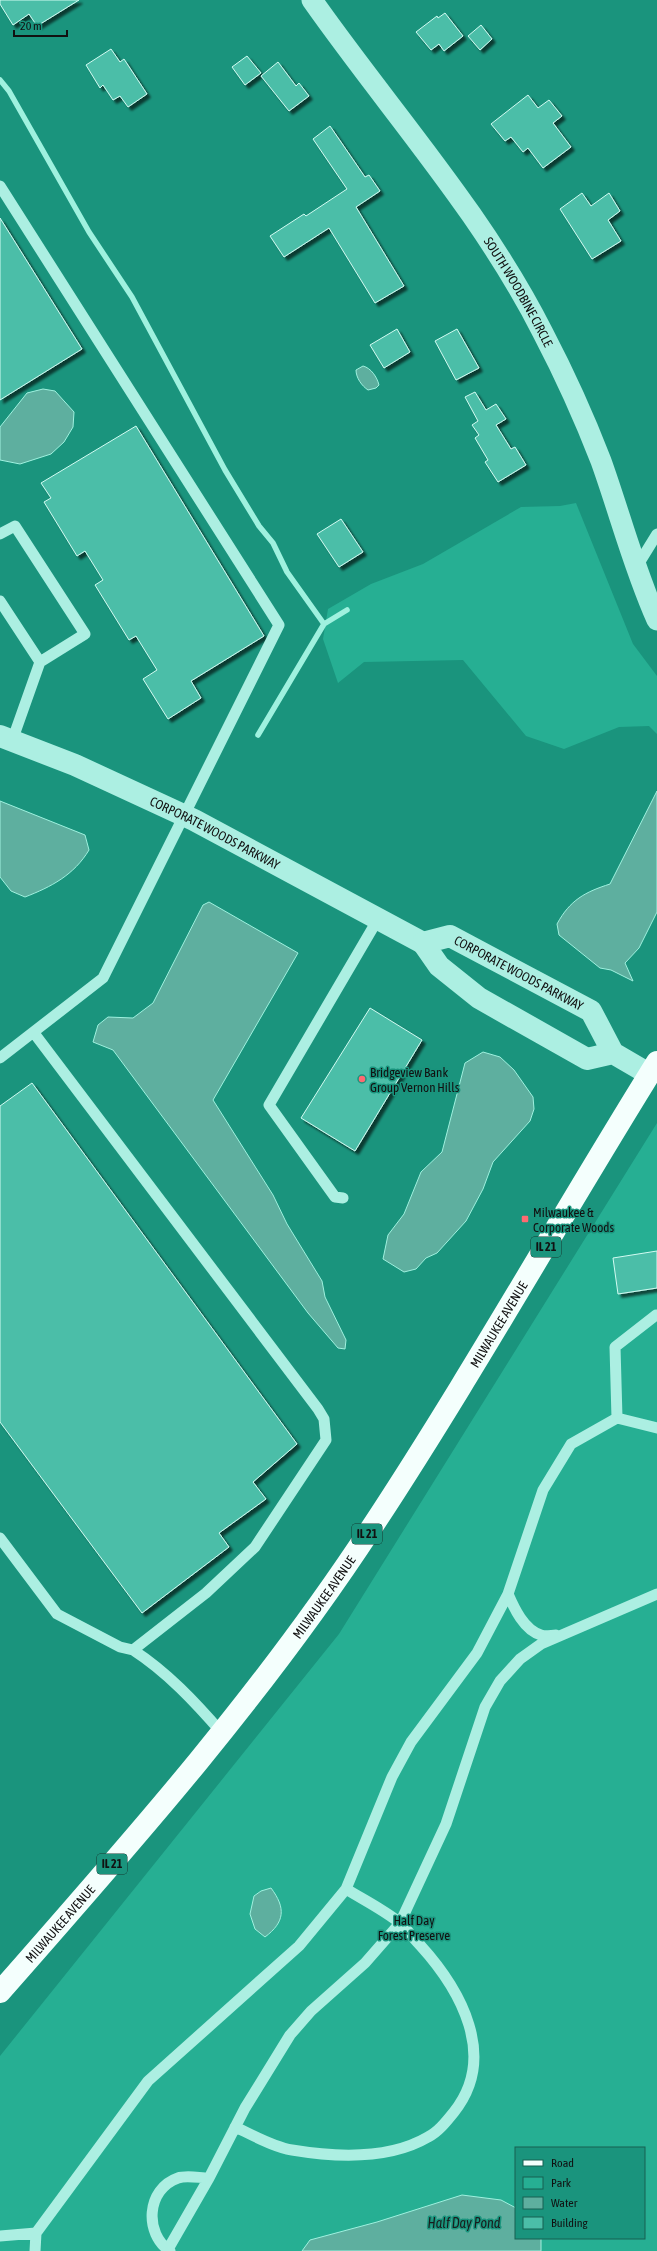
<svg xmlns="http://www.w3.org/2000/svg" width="657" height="2251" viewBox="0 0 657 2251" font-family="'Asap Condensed',sans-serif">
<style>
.green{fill:#26af93;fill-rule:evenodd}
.water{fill:#5eaf9f;stroke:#9ff1df}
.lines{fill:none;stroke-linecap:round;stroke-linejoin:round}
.stream{stroke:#9ff1df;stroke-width:5.5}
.building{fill:#4bbea8;stroke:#d2fbf2;filter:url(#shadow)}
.service{stroke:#acefe2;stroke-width:11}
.minor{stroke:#acefe2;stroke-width:21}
.tertiary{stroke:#acefe2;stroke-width:22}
.primary{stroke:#f4fffd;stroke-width:22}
.poi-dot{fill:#ff6a71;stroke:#1a947d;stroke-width:1.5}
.labels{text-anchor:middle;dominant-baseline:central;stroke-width:3;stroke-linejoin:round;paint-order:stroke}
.shield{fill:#1a947d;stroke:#143831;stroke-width:1}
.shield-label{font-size:12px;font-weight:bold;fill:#111}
.street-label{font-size:13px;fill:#111;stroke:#1a947d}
.poi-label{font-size:13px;fill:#111;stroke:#1a947d;text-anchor:start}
.park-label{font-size:13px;fill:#111;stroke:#1a947d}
.water-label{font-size:14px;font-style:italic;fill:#191c1c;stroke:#1a947d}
</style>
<defs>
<filter id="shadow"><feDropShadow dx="3.5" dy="3.5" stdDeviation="1" flood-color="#0009"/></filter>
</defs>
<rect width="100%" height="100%" fill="#1a947d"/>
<path class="green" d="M576,503L633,644L657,676V734L649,726L619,727L564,749L526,736L463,660L364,662L338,683L323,639L328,609L371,584L423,564L521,507L560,506Z
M657,1123V2251H0V2056L339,1634ZM516,2148H644V2238H516Z"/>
<path class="water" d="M363,366C371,368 377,377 379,385L376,388L368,390C362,386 356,378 356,370Z
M43,389L55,391L74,412L73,427L64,442L51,454L20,464L0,460V427L27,393Z
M657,791V912L639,948L625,963L633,981L611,970L600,968L559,935L557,924C570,900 585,892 610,884Z
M0,801L85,835L89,850C74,875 51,887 25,897L11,891L0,877Z
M209,902L298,953L213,1100L273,1195L287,1224L322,1281L325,1297L346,1340L345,1349L338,1348L308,1313L113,1050L93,1042L98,1025L108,1017L133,1018L153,1003L203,905Z
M483,1052L500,1057L514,1070L533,1097L534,1109L530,1121L493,1162L483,1189L466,1221L437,1253L426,1258L416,1269L404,1272L383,1259L388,1235L404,1214L421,1172L442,1152L465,1063Z
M271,1888C286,1908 285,1922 265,1937L255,1929L250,1914L254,1896L261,1891Z
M462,2195L501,2200L516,2208V2238H541V2251H302L310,2240L377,2222Z"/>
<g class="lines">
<path class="stream" d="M0,80L9,91L89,232L132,297L225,470L259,526L273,543L287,572L324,624
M258,735L324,624L347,610"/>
</g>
<path class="building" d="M0,0H79L37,26L29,14L13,25L0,4Z
M445,13L463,36L444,51L439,44L431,50L416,32L437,16L438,18Z
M481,25L492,39L480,50L468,36Z
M111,49L120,62L124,59L147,94L128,107L120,96L113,100L103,85L100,88L86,65Z
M247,56L261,73L245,85L232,67Z
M278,62L296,86L299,83L309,96L289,111L261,76Z
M528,95L538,108L549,100L562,116L553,123L571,147L543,168L528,148L523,152L511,137L505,141L491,124Z
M330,126L365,177L369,175L380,191L356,207L404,286L375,303L329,228L284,257L270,236L304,214L306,216L347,189L313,139Z
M582,193L591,206L609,193L620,211L608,220L621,241L592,259L560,209Z
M0,218L82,349L0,400Z
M397,329L410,352L384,368L370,345Z
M457,329L479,368L456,380L435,341Z
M475,392L486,410L496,404L506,419L496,425L511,449L515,447L526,465L498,482L485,462L488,460L475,438L479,435L472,425L478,421L465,397Z
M136,426L264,636L191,681L201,698L168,719L143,679L157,670L136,636L129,640L95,585L103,580L85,551L77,556L44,502L51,498L41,483Z
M341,519L363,552L339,567L317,534Z
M370,1008L422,1040L355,1151L301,1118Z
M32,1083L297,1444L253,1482L266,1499L219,1533L229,1547L142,1613L0,1422V1106Z
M657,1251V1288L618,1294L613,1258Z"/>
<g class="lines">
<path class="service" d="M0,186L279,625L103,978L0,1058
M0,534L15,526L85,634L40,662L12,741
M636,568L657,534
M0,601L40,662
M343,1198L335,1197L269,1105L378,919
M617,1418L615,1347L656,1315
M0,1538L57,1614L120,1647L133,1650L206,1593L255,1547L326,1440L324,1419L318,1409L34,1033
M508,1594C514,1608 524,1630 541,1635C545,1637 552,1635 556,1635
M133,1650C167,1672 195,1702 222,1733
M235,2127C253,2135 273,2147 292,2150C334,2157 389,2160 428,2137C438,2132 446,2122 454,2112C498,2057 461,1990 420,1945C413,1938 407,1929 400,1923C384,1910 364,1900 346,1889
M0,2236L36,2233
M35,2251L36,2233L148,2081L299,1946L346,1889L392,1777L411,1742L477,1653L508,1594L543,1490L571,1444L617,1418L657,1428
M167,2251L209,2178L245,2108L290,2035L311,2011L365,1963L400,1923L446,1824L485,1707L500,1681L520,1659L541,1644L657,1594
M170,2251C144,2234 146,2189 178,2178C186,2175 200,2178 209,2178"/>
<path class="minor" id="s1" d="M312,0C390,111 482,212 543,333C565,375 584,417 601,461C620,514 634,569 657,620"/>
<g class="tertiary">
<path id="s2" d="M0,736L75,765L194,820L423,943"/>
<path id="s3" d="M613,1053L587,1059L479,998L439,966L423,943L450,936L591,1011L613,1053L649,1074"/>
</g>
<path class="primary" id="s4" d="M0,1992C131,1843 263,1694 372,1527C472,1375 561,1216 657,1062"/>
</g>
<g class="poi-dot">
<circle cx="362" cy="1079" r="4"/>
<rect x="521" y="1215" width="8" height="8" rx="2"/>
</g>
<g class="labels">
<g class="shield">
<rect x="531" y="1237" width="30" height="20" rx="3"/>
<rect x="352" y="1524" width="30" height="20" rx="3"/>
<rect x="97" y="1854" width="30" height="20" rx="3"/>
</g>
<g class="shield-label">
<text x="546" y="1247">IL 21</text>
<text x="367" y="1534">IL 21</text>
<text x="112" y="1864">IL 21</text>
</g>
<g class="street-label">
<text stroke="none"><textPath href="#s1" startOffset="358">SOUTH WOODBINE CIRCLE</textPath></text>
<text stroke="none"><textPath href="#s2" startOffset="236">CORPORATE WOODS PARKWAY</textPath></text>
<text stroke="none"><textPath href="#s3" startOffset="336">CORPORATE WOODS PARKWAY</textPath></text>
<text stroke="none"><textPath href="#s4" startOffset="835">MILWAUKEE AVENUE</textPath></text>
<text stroke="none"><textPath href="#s4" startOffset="511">MILWAUKEE AVENUE</textPath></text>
<text stroke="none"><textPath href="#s4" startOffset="91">MILWAUKEE AVENUE</textPath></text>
</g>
<g class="poi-label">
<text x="370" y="1072">Bridgeview Bank<tspan x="370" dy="15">Group Vernon Hills</tspan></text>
<text x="533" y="1212">Milwaukee &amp;<tspan x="533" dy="15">Corporate Woods</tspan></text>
</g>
<g class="park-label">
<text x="414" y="1920">Half Day<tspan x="414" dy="15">Forest Preserve</tspan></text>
</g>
<g class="water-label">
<text x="464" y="2223">Half Day Pond</text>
</g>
</g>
<rect x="515" y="2147" width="130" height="92" fill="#1a947d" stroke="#166052"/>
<rect x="523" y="2160" width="20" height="6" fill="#f4fffd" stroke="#166052"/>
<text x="551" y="2167" font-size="12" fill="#111111">Road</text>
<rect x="523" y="2177" width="20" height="12" fill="#26af93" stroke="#166052"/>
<text x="551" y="2187" font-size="12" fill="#111111">Park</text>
<rect x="523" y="2197" width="20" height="12" fill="#5eaf9f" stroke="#166052"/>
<text x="551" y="2207" font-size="12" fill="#111111">Water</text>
<rect x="523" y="2217" width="20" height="12" fill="#4bbea8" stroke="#166052"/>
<text x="551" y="2227" font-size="12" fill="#111111">Building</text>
<path d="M14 30v6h53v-6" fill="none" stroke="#111111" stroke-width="2"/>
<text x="20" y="30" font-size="12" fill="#111111" stroke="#1a947d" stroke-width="3" paint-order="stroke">20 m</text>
</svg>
